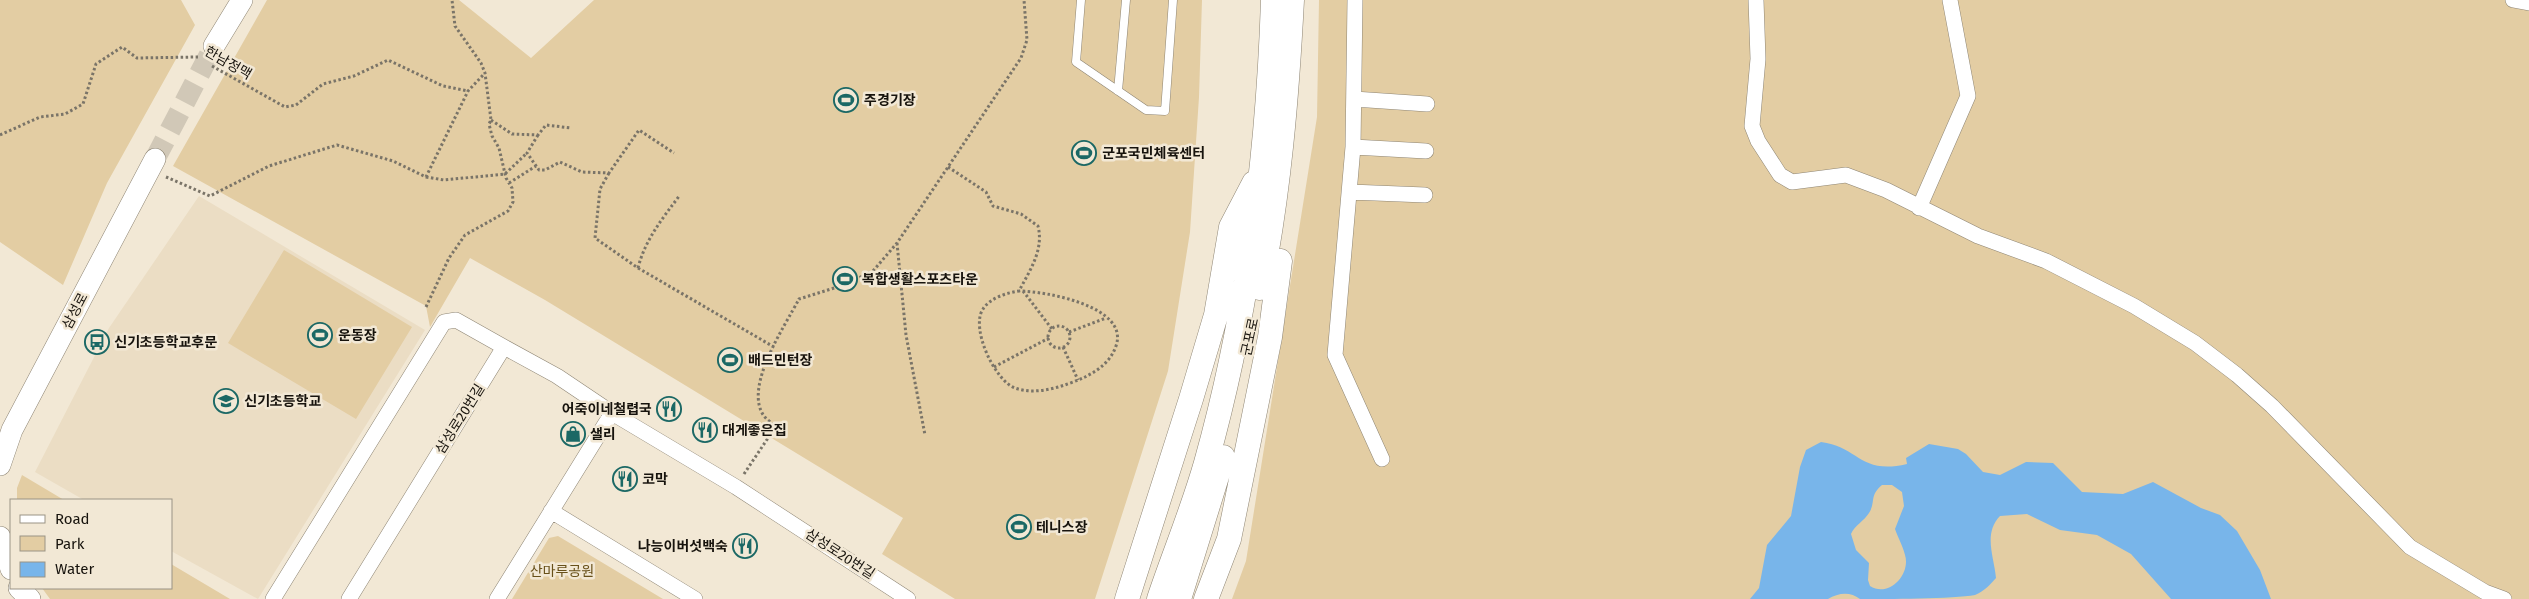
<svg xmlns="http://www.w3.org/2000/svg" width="2529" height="599" viewBox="0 0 2529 599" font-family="'Fira Sans','Noto Sans KR',sans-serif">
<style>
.built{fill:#ebddc4}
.green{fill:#e3cda3}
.water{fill:#78b5ea;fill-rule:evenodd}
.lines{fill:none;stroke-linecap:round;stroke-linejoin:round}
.secondary-tunnel{stroke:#d1c8b7;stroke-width:21;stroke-dasharray:21 11;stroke-linecap:butt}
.lane-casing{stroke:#8e8574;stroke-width:9}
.street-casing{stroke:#8e8574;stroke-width:16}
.secondary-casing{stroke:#8e8574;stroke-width:22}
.primary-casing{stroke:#8e8574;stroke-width:25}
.path{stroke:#7a7468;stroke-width:3;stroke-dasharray:2.5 2.5;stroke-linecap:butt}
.lane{stroke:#fff;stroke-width:8}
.street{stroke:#fff;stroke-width:15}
.secondary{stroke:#fff;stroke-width:21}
.primary{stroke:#fff;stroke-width:24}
.labels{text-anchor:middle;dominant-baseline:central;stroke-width:5;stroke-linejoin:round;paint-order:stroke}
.street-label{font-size:14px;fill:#17130d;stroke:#f2e8d5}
.poi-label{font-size:14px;font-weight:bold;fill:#17130d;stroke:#f2e8d5;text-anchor:start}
.park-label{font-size:14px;fill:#685019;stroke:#f2e8d5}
</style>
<rect width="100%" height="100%" fill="#f2e8d5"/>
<path class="built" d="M199,196L425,330L258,599L171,551V500H84L35,472L109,328Z"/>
<path class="green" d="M0,0H181L195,25L107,183L63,285L0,242Z
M267,0H459L531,58L594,0H1202L1199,97L1190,232L1168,371L1095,599H955L882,554L903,518L545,300L470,258L430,327L426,306L173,166Z
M1319,0H2529V599H1232L1246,561L1317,117Z
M284,250L412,327L356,419L228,343Z
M22,475L64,500H17V488Z
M558,536L663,599H512L549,538Z
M171,564L230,599H50L42,588H171Z"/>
<path class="water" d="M1821,442C1859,447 1860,475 1907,464L1906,458L1929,444L1958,449L1966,454L1983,472L2000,475L2026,462L2053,463L2082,492L2123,494L2153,482L2201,508L2220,515L2237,531L2260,570L2271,599H2171L2131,554L2097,535L2060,530L2027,514L2000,516C1983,534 1994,556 1996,578C1990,585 1984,591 1975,595C1954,599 1886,599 1860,599C1850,591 1838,593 1828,599H1750L1759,588L1767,545L1791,516L1800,467L1806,450ZM1882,485H1892L1902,492L1904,506L1895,529C1898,538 1903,546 1905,555C1911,574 1889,598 1870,586L1868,580L1869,563L1856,550L1851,534C1855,525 1864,521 1869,513C1876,502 1869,496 1882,485Z"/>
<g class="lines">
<path class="secondary-tunnel" d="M155,159L214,46"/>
<defs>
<path id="lane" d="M1081,0L1076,62L1146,110L1165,111L1173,0
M1118,91L1126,0"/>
<path id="street" d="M1355,0L1353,147L1335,355L1382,459
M1756,0L1758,59L1752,126L1758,141L1780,175L1792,182L1846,175L1886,190L1978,236L2046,261L2134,306L2195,343L2237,375L2272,406L2410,547L2485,592L2504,599
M2513,0L2529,3
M1354,99L1427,104
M1353,147L1426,151
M1350,192L1425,195
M1919,208L1968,96L1950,0
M551,511L695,599
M273,599L444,322L456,320L504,347
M349,599L504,347L557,376L612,413L736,487L908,599
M497,599L612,413"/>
<path id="secondary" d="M214,46L242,0
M0,465L12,430L155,159
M0,537L11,569
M19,588L30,599"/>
<path id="primary" d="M1260,288C1279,193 1287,97 1292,0
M1127,599L1191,399L1216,315L1231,227L1254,183
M1159,599C1174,554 1193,509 1206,463C1248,313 1268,156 1273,0
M1179,599L1223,457
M1206,599L1229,539L1270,337L1280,261"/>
</defs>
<use href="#lane" class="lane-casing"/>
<use href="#street" class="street-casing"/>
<use href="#secondary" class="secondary-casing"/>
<use href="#primary" class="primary-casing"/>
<path class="path" d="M212,66L285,107L296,105L323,84L354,76L388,60L443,86L468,91
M491,120L512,134L538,135L546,125L571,128
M0,135L40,117L65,114L83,104L96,64L122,47L137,58L198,57
M538,135L527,153L539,170H545L560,162L582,172L609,173L639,130L674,153
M948,167L986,192L993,206L1021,214L1038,226C1044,250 1030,270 1019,291C1006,293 990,298 983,309C970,328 995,381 1015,388C1037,396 1065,386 1085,377C1099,370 1111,361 1116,346C1130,306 1044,291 1019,291
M609,173L600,189L595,238L638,268C645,240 662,219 680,195
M166,177L210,196L269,166L337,145L393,161L426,177L468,91L485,73
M426,177L444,180L505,174L527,153
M509,183L536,166
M897,243L906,335L925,435
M638,268L774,347
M1023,291L1052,329
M426,307L449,258L465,235L508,211L513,202L512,188L506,178L499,148L492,136L489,124L491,120L485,73L481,63L455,26L452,0
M1048 337a11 11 0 1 1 22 0a11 11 0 1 1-22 0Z
M1069,332L1106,318
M1063,347L1078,380
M994,367L1049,338
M744,474L776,426C772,423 767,420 764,416C743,387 785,326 799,299L844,285L873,271L897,243L1021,58L1027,40L1024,0"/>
<use href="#lane" class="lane"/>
<use href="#street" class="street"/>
<use href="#secondary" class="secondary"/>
<use href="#primary" class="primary"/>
</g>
<defs>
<symbol id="stadium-ring" viewBox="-11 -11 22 22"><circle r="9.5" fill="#f2e8d5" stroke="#1b6865" stroke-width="1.5"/><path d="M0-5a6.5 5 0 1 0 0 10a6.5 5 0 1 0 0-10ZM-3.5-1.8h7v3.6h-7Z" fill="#1b6865"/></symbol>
<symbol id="bus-ring" viewBox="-11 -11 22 22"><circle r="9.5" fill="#f2e8d5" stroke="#1b6865" stroke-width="1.5"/><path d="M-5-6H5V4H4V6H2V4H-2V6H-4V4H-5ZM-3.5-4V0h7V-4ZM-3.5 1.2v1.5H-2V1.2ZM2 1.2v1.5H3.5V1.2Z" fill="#1b6865"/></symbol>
<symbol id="school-ring" viewBox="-11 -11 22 22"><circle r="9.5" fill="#f2e8d5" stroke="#1b6865" stroke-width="1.5"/><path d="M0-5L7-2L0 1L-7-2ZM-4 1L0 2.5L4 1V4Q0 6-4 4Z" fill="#1b6865"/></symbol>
<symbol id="restaurant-ring" viewBox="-11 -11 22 22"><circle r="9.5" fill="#f2e8d5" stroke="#1b6865" stroke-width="1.5"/><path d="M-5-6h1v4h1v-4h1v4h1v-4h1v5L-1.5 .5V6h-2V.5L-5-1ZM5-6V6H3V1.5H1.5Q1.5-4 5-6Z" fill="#1b6865"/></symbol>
<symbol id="shop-ring" viewBox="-11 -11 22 22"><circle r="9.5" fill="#f2e8d5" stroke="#1b6865" stroke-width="1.5"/><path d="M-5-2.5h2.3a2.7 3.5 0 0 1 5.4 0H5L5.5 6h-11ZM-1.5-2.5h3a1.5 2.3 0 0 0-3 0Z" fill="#1b6865"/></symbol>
</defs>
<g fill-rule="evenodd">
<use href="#stadium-ring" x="832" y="86" width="28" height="28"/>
<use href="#stadium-ring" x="1070" y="139" width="28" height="28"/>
<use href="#stadium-ring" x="831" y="265" width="28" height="28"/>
<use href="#stadium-ring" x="306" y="321" width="28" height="28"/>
<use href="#bus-ring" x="83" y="328" width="28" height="28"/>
<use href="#stadium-ring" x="716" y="346" width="28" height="28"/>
<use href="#school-ring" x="212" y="387" width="28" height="28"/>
<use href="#restaurant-ring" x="655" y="395" width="28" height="28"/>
<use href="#restaurant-ring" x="691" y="416" width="28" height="28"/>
<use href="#shop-ring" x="559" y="420" width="28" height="28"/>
<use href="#restaurant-ring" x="611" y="465" width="28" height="28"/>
<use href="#stadium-ring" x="1005" y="513" width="28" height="28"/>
<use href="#restaurant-ring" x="731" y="532" width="28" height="28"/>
</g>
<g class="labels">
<g class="street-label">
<text transform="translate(228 63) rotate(30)">한남정맥</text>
<text transform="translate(75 311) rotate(-62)">삼성로</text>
<text transform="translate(1250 337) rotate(-78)">군포로</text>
<text transform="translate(460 419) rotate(-58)">삼성로20번길</text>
<text transform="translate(840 554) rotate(33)">삼성로20번길</text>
</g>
<g class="poi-label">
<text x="864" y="100">주경기장</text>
<text x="1102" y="153">군포국민체육센터</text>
<text x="862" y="279">복합생활스포츠타운</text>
<text x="338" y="335">운동장</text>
<text x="114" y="342">신기초등학교후문</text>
<text x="748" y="360">배드민턴장</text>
<text x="244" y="401">신기초등학교</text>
<text x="652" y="409" text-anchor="end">어죽이네철렵국</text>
<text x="722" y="430">대게좋은집</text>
<text x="590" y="434">샐리</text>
<text x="642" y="479">코막</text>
<text x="1036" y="527">테니스장</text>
<text x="728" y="546" text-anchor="end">나능이버섯백숙</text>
</g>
<g class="park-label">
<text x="562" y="571">산마루공원</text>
</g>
</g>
<rect x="10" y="499" width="162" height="90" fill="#f2e8d5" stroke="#9a9385"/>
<rect x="20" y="515" width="25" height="8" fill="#ffffff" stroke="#9a9385"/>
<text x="55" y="524" font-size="15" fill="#17130d">Road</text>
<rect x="20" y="536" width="25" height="15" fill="#e3cda3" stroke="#9a9385"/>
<text x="55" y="549" font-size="15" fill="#17130d">Park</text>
<rect x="20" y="562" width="25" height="15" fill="#78b5ea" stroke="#9a9385"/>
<text x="55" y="574" font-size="15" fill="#17130d">Water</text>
</svg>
